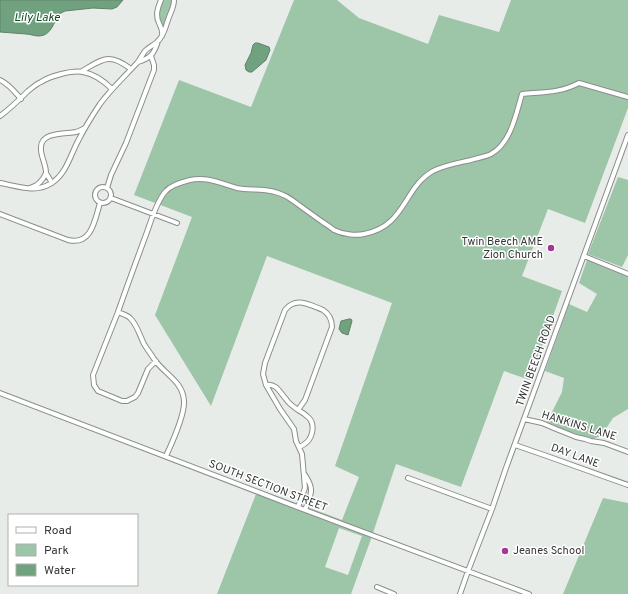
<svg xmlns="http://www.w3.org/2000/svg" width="628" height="594" viewBox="0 0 628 594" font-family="Overpass,sans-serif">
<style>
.green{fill:#9dc5a8;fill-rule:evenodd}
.water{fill:#71a27f;stroke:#5f8269}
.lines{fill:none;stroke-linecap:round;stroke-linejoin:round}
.minor-casing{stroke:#8a8e8b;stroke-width:6}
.minor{stroke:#fff;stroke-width:4}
.poi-dot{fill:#a43797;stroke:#fff;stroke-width:1.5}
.labels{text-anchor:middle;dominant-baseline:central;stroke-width:3;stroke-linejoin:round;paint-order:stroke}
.poi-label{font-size:11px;fill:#353635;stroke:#fff;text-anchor:end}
.street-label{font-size:11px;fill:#353635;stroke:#fff}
.water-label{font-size:12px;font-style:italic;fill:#104b29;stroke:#fff}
</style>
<rect width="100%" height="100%" fill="#e8ece9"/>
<path class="green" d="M162,0H173V4L163,28C158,18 157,11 162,0Z
M294,0H337L359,18L428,44L439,15L499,32L511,0H628V108L585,223L548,209L522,276L562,291L530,380L504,371L461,487L396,464L371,539L351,594H217L258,489L342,520L359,477L335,466L392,303L267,256L211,406L155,315L192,217L134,195L179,80L251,107ZM339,528L362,536L348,575L325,567Z
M618,177L628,180V255L622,267L588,254Z
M587,260L628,277V409L613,418L601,436L593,439L564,430L547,422L562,392L564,378L545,371L569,304L587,312L597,294L579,283Z
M603,498L628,503V594H563Z"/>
<path class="water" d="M0,0H123L117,7L112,9L93,8L65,11L59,14C54,22 51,36 39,36C34,36 30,34 26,34C17,33 9,33 0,32Z
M258,43L269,47L270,50L266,60L252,72H249L246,70L245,65L251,53L253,45L255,43Z
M349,319H351L352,321L348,335L342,333L339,329L341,321Z"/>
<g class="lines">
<defs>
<path id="minor" d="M161,0C158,7 155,15 159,23C161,28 163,30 162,36
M138,62C151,58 154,54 158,41
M82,71C103,59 109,52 131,69
M0,80C8,83 15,92 21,99
M0,116C10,109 19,100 28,91C32,88 36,84 41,82C50,76 72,70 83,72C94,74 104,81 112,89
M46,173C46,163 40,156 41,147C41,132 65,134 76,132C79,131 82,130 85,128
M0,183C17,186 35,193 50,184C66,175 70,156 78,141C84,129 92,116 100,104C111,89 124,77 137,63C140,60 142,55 145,51C149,47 154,45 157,42C164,36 165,28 168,20C170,13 174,8 174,0
M95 195a8 8 0 1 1 16 0a8 8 0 1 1-16 0Z
M30,188C38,186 43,180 46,173L52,183
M107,188L111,175L126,143L154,70V65L151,56
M111,198L177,223
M0,214L68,240C92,246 95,219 100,203
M584,256L628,274
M118,312C127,286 137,259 147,232C151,221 157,200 166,191C171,185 182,182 190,180C207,176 222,184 237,188C246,190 255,189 264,190C275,191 284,194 292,200C303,208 314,216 324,223C328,225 331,228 334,230C342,234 355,236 364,234C406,226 403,188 433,171C445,165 458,163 471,160C477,158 485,157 491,154C511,143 516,114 522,94C543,92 560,93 579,83L628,97
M156,361L148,369L138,393L135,397L127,401H122L98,391L94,385L93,375L118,312C122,314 128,315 131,319C137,325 140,336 144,344C147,349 151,354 154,359C164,374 183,381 184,401C185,415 172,443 166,456
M266,385C277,383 280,393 286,399C289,404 294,407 298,410L305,400L332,327C332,320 329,314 323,310C310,305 296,296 285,310L265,363L263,374L266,385L280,409L294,429L296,441L302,454L305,488L298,507
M0,393L305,510L529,594
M298,410C302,412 306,415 309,418C315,424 313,436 307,442C305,444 302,446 299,447
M524,419L542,423L556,429L576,437L585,439L591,441L604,443L628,452
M515,445L544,455L628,485
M305,475C315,490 311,494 305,510
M408,478L492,509
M377,587L394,594
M460,594L468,571L492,509L506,468L628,135"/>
</defs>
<use href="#minor" class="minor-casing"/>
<use href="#minor" class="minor"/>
</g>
<g class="poi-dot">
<circle cx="551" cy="248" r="4"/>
<circle cx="505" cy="551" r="4"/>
</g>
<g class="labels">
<g class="poi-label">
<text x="543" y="242">Twin Beech AME<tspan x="543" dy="13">Zion Church</tspan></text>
<text x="513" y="551" text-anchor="start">Jeanes School</text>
</g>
<g class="street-label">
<text transform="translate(536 361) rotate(-70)">TWIN BEECH ROAD</text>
<text transform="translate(579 426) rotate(17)">HANKINS LANE</text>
<text transform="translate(575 456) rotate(20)">DAY LANE</text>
<text transform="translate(268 486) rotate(21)">SOUTH SECTION STREET</text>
</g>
<g class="water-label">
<text x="37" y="18">Lily Lake</text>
</g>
</g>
<rect x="8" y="514" width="130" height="72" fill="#ffffff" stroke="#aeafae"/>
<rect x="16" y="527" width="20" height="6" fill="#ffffff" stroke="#aeafae"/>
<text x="44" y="534" font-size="12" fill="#353635">Road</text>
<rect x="16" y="544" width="20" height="12" fill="#9dc5a8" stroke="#aeafae"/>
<text x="44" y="554" font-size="12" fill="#353635">Park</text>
<rect x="16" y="564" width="20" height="12" fill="#71a27f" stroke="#aeafae"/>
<text x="44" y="574" font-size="12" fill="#353635">Water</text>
</svg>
